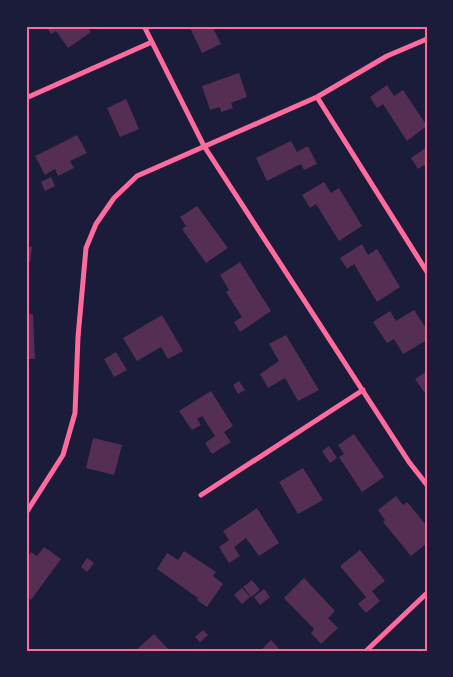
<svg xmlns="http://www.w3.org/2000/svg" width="453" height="677" viewBox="0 0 453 677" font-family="'PT Sans Narrow',sans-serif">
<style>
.building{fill:#542f53}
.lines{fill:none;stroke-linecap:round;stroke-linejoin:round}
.minor{stroke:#ff6b9d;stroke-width:5}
.neatline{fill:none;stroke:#ff6b9d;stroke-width:2}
</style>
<rect width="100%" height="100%" fill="#1b1b3a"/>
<path class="building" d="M46,26H86L91,32L68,48L56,31L51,34Z
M189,26H212L221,44L202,53Z
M239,73L247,97L231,103L233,108L221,112L220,107L210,110L202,86Z
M387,85L394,96L403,90L427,126L407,141L383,104L377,108L370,97Z
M126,99L139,129L120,137L107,108Z
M77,135L87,153L70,161L74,168L58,176L55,169L45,175L35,156Z
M291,141L297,152L308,146L317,164L304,170L301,164L267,181L256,158Z
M427,147V170L424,165L418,169L411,158Z
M51,177L55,186L45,191L41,182Z
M324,182L331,193L339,188L362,226L339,241L316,204L310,208L302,195Z
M197,206L228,248L206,263L182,229L186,226L180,217Z
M362,244L368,255L377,249L400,287L377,302L354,264L347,269L340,258Z
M26,246L32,247L30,262L26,261Z
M240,262L271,311L240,332L234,322L242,317L226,292L229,290L220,275Z
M414,310L427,330V340L403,354L394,339L387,343L373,322L390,311L396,321Z
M26,314H33L35,359H26Z
M162,315L183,351L168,359L161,347L137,361L123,338Z
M286,335L319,390L298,401L285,378L268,388L260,374L279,361L269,344Z
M116,352L127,370L114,377L104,359Z
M427,371V390L424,392L415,379Z
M239,381L245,390L238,394L233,385Z
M211,391L233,426L224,432L231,442L212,454L205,443L215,436L202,416L197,419L201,425L192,430L179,411Z
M354,434L384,477L362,492L339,457L344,454L338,445Z
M93,438L122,445L114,475L86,468Z
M329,446L337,458L330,463L322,451Z
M303,468L323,500L298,514L279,482Z
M396,496L403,505L407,502L427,526V543L411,556L383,522L385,520L378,510Z
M257,508L279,543L259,556L246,538L234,547L240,556L229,563L219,547L229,540L223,531Z
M44,547L61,559L31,600L26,596V559L31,552L37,556Z
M360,550L385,581L372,591L380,601L366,613L358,604L366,597L340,566Z
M184,551L216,572L213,576L223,584L207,607L197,600L198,598L157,569L167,553L178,560Z
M87,558L94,563L87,572L81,567Z
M304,578L335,611L328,618L338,628L321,644L311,633L314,629L284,598Z
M252,580L260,590L251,597L243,587Z
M242,588L250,597L242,604L234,595Z
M264,589L270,597L260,605L254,597Z
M203,630L208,635L200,642L195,637Z
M154,634L170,651H135Z
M271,640L281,651H260Z"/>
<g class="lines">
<path class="minor" d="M144,26L204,146L409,462L427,485
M317,97L427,272
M26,98L152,42
M201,495L363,390
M26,513L63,455L75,413L78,337L86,248L96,224L114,198L137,176L317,97L387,56L427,39
M366,651L427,593"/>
</g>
<rect width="453" height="677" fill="none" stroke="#1b1b3a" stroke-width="55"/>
<rect x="28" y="28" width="398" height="622" class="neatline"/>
</svg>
